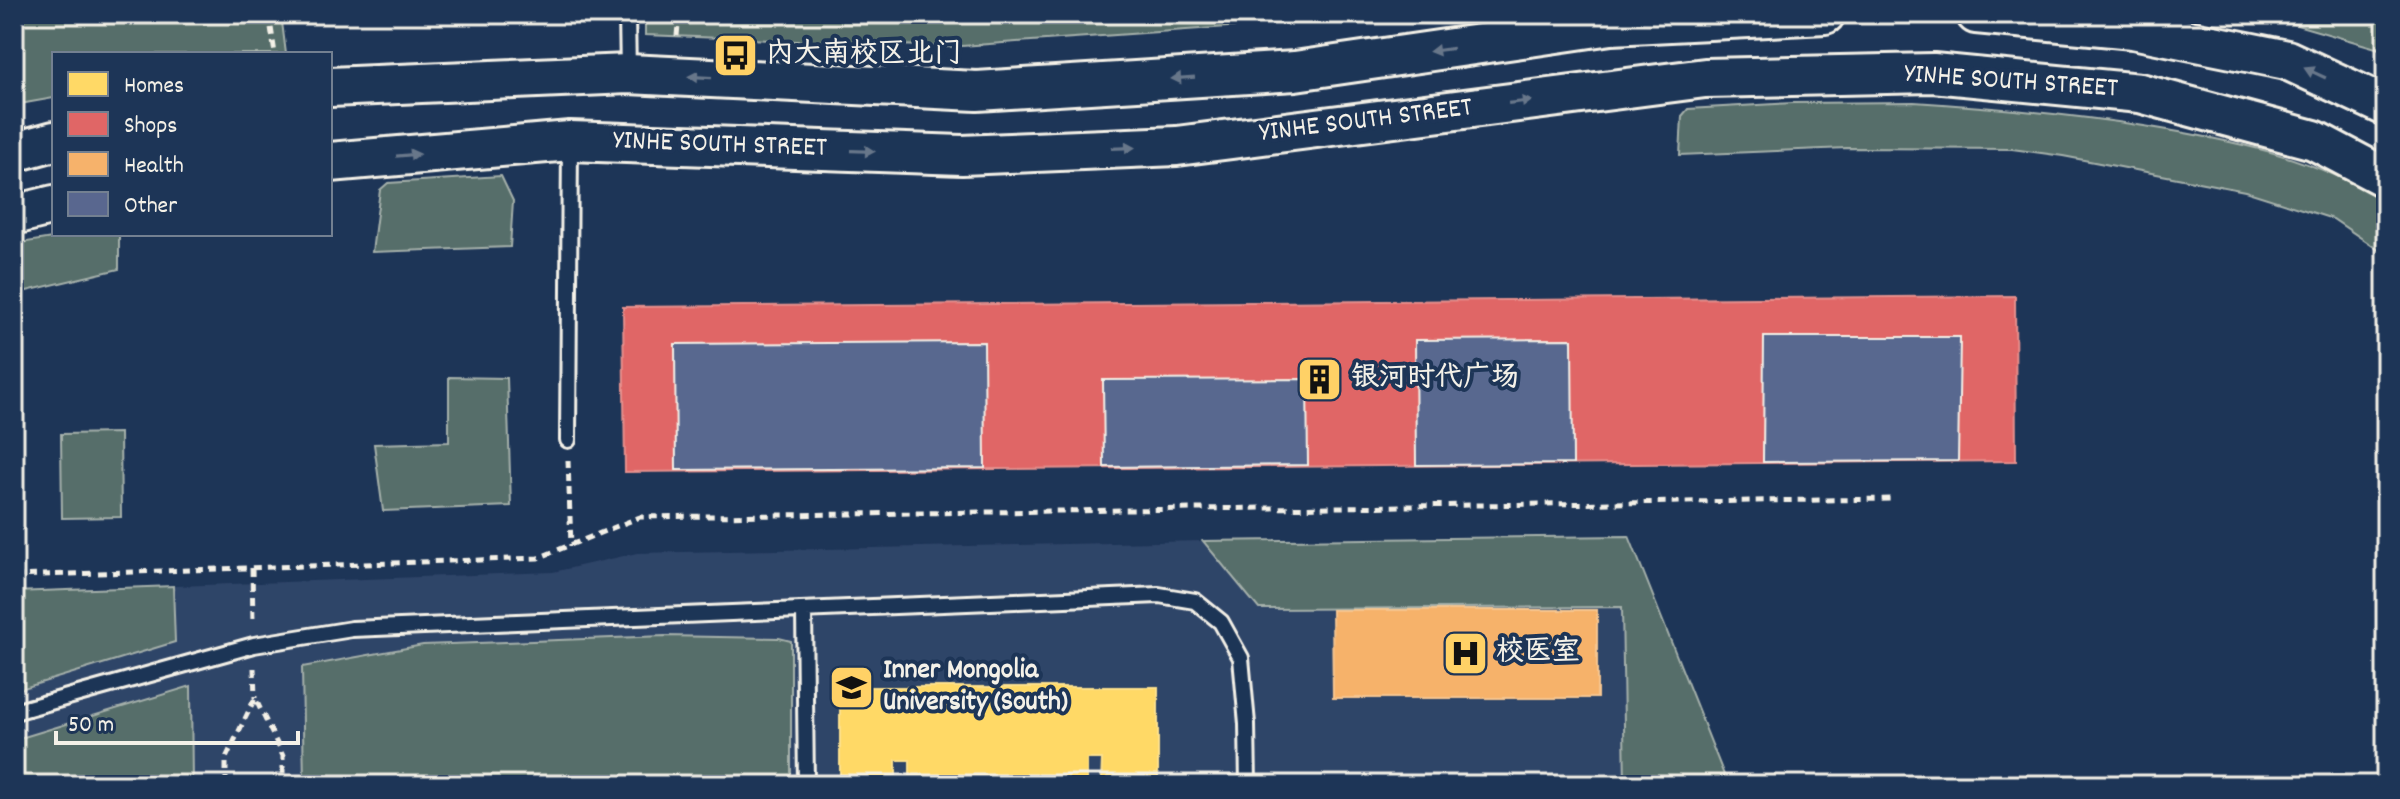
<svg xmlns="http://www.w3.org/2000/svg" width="2400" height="799" viewBox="0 0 2400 799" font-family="Dekko,'LXGW WenKai TC',sans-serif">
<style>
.built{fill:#2f4468}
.green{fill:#566e6b;stroke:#a5b0aa;stroke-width:2}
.homes{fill:#ffd966;stroke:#fce08d;stroke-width:2}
.shops{fill:#e06666;stroke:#e6908d;stroke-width:2}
.health{fill:#f6b26b;stroke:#f5c590;stroke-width:2}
.building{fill:#59678f;stroke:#f4f1e8;stroke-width:2}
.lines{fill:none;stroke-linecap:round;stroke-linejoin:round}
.lane-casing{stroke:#f4f1e8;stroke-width:20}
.secondary-casing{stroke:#f4f1e8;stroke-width:44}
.path{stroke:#f4f1e8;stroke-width:5;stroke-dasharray:8 6;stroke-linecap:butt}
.lane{stroke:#1d3557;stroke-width:14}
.secondary{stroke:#1d3557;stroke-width:38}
.oneway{fill:#68778a}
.labels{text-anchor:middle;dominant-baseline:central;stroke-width:8;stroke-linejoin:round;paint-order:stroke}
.poi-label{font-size:28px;font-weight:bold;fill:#f4f1e8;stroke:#1d3557;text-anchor:start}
.street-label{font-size:28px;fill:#f4f1e8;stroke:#1d3557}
</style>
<rect width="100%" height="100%" fill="#1d3557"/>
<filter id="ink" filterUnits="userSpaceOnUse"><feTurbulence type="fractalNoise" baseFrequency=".0125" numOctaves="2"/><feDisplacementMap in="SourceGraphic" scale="16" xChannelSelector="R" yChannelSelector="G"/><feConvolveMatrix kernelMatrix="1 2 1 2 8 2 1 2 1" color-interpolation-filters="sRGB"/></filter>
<g filter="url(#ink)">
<path class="built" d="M1629,536L1728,785H14V592L553,572L637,553L1203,541Z"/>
<path class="green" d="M14,14H281L286,54H54V98L14,105Z
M645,14H1366L1297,22L948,47L645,35Z
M2259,14H2386V51L2383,50Z
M1914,102C1991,107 2067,114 2144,126C2230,140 2310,155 2386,202V255L2333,219L2245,191L2063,156L2012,149L1847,148L1680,155L1682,116L1688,109L1793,103Z
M501,176L513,201L510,247L372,252L380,190L388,183Z
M77,234H119V269L14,294V244Z
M449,377L507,378L511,506L383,511L374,444L449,442Z
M120,433L121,517L62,518L61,434Z
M1629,536L1728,785H1625L1622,607L1259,609L1203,541Z
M173,586L175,642L14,691V592Z
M665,636L779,638L791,641V785H304L302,667L423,645Z
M191,686L192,785H14V740Z"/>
<path class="homes" d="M840,687H1158V785H1101L1102,759H1087V783L998,781L910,783V760H896V785H840Z"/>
<path class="shops" d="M2015,296L2016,461L625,472L623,307Z"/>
<path class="health" d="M1332,610H1597V698H1333Z"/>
<path class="building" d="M1764,337H1960L1958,461L1763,462Z
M1572,339L1573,464L1416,465L1415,340Z
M984,342L985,468L676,470L675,344Z
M1307,379L1308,465L1104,467L1103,380Z"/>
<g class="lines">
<defs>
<path id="lane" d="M627,14L628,73
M568,440L570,141
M804,610L806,785
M14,712L254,645L352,629L1159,595L1195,601L1221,622L1241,658L1247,724L1248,785"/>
<path id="secondary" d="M1976,14L2133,29L2287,60L2386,106
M330,87L628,74L977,91L1295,71L1611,25L1825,14
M14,152L54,141
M330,162L570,141L962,155L1177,146L1705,78L1933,73L2140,93L2314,140L2386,178
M14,215L54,205"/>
</defs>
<use href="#lane" class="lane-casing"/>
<use href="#secondary" class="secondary-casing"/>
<path class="path" d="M269,14L275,54
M677,36L679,14
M568,460L571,546
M252,568L253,622
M14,576L538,558L640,517L1893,499
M254,668L255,698
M226,785V758L255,698L283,756V785"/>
<use href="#lane" class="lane"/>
<use href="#secondary" class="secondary"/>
</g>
<defs><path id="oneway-solid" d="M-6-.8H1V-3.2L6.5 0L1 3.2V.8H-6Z" transform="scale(2)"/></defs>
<g class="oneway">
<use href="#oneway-solid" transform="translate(1441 50) rotate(172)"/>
<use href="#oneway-solid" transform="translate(2315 73) rotate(-155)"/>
<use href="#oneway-solid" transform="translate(700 77) rotate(-177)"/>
<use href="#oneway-solid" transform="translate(1183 78) rotate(176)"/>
<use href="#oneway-solid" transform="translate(1520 102) rotate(-7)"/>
<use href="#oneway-solid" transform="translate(1123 148) rotate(-2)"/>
<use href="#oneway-solid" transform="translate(863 151) rotate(2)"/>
<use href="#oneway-solid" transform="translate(408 155) rotate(-5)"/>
</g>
</g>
<defs>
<symbol id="bus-square" viewBox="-11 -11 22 22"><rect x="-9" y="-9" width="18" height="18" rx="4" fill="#ffd166" stroke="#1d3557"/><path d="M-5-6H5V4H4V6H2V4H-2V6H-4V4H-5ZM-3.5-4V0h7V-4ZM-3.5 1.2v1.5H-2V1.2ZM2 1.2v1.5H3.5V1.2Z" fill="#111"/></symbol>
<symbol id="building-square" viewBox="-11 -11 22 22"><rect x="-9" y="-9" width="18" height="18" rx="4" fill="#ffd166" stroke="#1d3557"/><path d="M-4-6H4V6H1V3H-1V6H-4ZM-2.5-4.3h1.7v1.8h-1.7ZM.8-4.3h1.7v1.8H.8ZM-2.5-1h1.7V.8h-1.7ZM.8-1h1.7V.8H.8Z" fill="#111"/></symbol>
<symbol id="hospital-square" viewBox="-11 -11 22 22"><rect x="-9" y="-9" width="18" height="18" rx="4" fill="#ffd166" stroke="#1d3557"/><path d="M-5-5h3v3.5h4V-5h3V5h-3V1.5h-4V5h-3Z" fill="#111"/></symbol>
<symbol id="university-square" viewBox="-11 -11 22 22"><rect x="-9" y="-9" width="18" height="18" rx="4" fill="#ffd166" stroke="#1d3557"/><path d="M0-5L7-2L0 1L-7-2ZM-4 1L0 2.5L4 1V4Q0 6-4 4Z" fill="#111"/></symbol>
</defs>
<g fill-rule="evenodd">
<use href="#bus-square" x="710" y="30" width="51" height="51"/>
<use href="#building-square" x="1294" y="354" width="51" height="51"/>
<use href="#hospital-square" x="1440" y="628" width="51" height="51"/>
<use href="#university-square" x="826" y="662" width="51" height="51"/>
</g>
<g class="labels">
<g class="poi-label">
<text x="766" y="56">内大南校区北门</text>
<text x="1351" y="380">银河时代广场</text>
<text x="1496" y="654">校医室</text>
<text x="883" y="672">Inner Mongolia<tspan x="883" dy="32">University (South)</tspan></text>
</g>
<g class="street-label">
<text transform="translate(2011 83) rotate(4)">YINHE SOUTH STREET</text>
<text transform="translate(1366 122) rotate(-7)">YINHE SOUTH STREET</text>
<text transform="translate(720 146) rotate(2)">YINHE SOUTH STREET</text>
</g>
</g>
<rect width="2400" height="799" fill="none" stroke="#1d3557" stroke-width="48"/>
<rect x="24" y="24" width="2352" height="751" fill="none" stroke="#f4f1e8" stroke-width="3" filter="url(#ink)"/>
<rect x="52" y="52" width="280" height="184" fill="#1d3557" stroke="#738091" stroke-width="2"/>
<rect x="68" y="72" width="40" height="24" fill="#ffd966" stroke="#738091" stroke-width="2"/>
<text x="124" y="92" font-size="24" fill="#f4f1e8">Homes</text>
<rect x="68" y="112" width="40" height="24" fill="#e06666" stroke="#738091" stroke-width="2"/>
<text x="124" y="132" font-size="24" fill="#f4f1e8">Shops</text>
<rect x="68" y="152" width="40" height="24" fill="#f6b26b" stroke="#738091" stroke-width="2"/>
<text x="124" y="172" font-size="24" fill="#f4f1e8">Health</text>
<rect x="68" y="192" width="40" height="24" fill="#59678f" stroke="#738091" stroke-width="2"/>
<text x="124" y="212" font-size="24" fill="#f4f1e8">Other</text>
<path d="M56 731v12h242v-12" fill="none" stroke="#f4f1e8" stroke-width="4"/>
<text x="68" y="731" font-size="24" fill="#f4f1e8" stroke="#1d3557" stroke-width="6" paint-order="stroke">50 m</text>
</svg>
